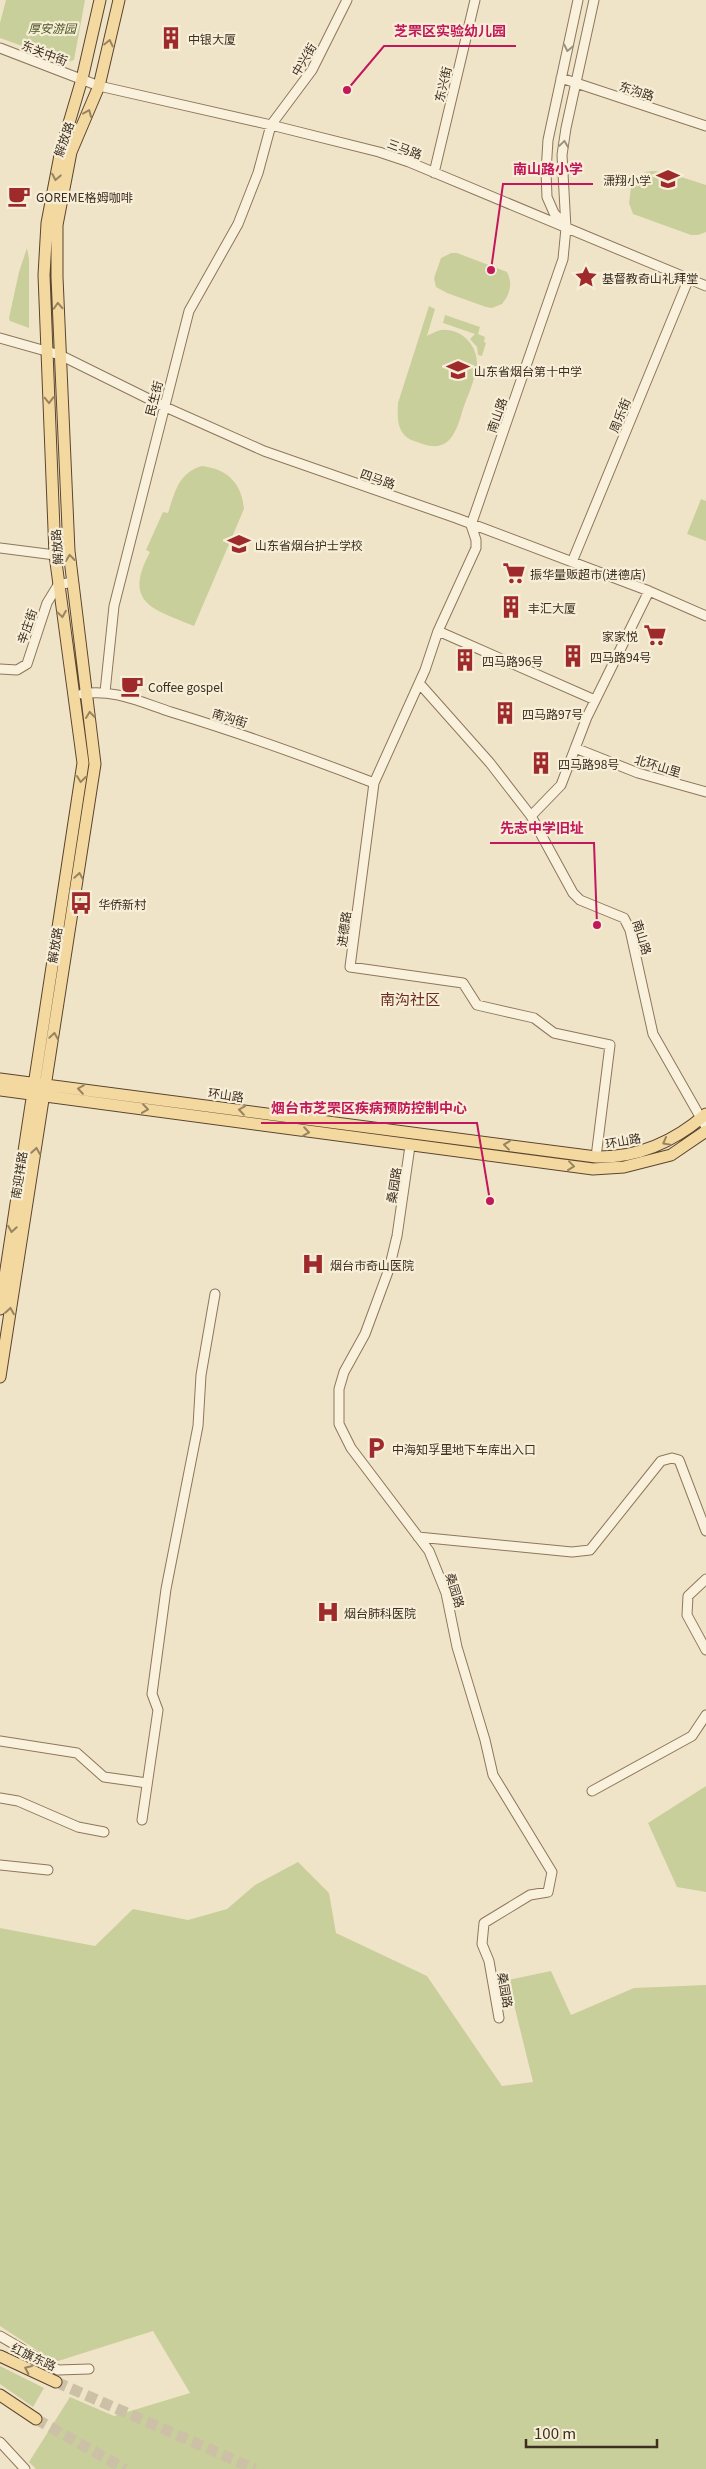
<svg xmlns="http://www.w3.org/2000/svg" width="706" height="2469" viewBox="0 0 706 2469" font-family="Georgia,'Noto Sans SC',serif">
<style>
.green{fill:#c9cf9b}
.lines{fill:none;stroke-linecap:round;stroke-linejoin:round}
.major-tunnel{stroke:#ccc0a6;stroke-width:11;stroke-dasharray:11 5.5;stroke-linecap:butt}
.minor-casing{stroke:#8d765c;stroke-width:11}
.major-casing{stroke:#5b4430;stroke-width:13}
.minor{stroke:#faf1dc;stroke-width:9}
.major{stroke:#f3d9a0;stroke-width:11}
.oneway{stroke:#988460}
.oneway2{stroke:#9c907e}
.labels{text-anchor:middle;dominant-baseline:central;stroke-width:4.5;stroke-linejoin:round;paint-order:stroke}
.park-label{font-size:12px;font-style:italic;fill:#4d5a26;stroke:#f7eed8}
.poi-label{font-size:12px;fill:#3d2e20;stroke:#f7eed8;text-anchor:start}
.street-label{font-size:12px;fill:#3d2e20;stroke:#f7eed8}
.quarter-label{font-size:15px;fill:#6b2e1e;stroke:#f7eed8}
.leader{fill:none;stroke:#c2185b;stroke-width:2}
.callout-dot{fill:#c2185b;stroke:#f7eed8;stroke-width:2}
.callout-label{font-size:14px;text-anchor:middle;font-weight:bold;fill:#c2185b;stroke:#f7eed8;stroke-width:4.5;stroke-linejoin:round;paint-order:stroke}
</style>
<rect width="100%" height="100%" fill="#f0e4c8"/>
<path class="green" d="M6,0H85L74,60L67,62L0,38V23Z
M652,171L666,172L706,185V232L698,235H691L633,214L629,203L632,180L645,172Z
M27,248L29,259V328L10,321L9,318L19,272Z
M451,253H457L507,272C513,284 510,294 502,304L492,308L486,307L447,293L436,287L434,278L441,258Z
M429,306L435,309L427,336C431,334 436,331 441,330C461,328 478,345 477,365C475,380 468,395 463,409C460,419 456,435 447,442C436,450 425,445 414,441C397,435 397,418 398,403Z
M445,315L480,327L478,334L485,337L484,342L486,343L482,356L478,355L477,347L470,339L475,334L443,323Z
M202,466C227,469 242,483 244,509L194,626C154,609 122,604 150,552L146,550L163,512L168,513C175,492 178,473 202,466Z
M701,499L706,501V541L687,534Z
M706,1786V1892L677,1887L648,1823Z
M298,1862L329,1893L336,1933L427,1976L502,2086L533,2082L508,1980L551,1971L571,2015L634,1988L706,1985V2469H36L29,2462L70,2397L114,2416L190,2393L153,2331L55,2362L0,2326V1928L95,1946L133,1909L188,1920L227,1909L255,1885Z
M0,2366L44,2388L33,2407L0,2384Z"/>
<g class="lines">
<path class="major-tunnel" d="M56,2382L255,2469
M36,2419L125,2469"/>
<defs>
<path id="minor" d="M594,0L566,128L562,155L566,228L563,259L471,525L476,540V548L438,631L425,670L374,783L350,967L463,983L477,1005L534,1018L554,1033L610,1045L596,1157
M0,48L99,86L271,125L379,152L409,162L706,286
M561,78L706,126
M434,173L475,0
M565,226L554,213L547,197L546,172L548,140L578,0
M0,338L60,355L163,406L264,451L456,518L649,591L706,616
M0,548L55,555
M572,562L689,278
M438,631L595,700
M0,669L17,670L27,664L47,603L58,585L72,582
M419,683L490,763L531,816L573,893L580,900L624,918L630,930L653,1034L706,1127
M105,692L114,606L189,311L238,224L258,173L271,125L312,70L347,0
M82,694C112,688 143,703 171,712C240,733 307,757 374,783
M575,748L638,773L706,792
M531,816L561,785L587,717L649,591
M410,1146L397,1236L389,1269L365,1334L344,1372L339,1389V1424L351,1448L429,1551L446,1593L457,1647L485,1740L493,1775L552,1872L548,1892L530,1895L484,1923L482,1944L489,1961L499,2018
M418,1537L572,1552L590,1550L661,1461L672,1458L679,1460L706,1531
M706,1579L688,1596L687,1615L706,1650
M0,1741L77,1753L104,1777L147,1783
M592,1791L692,1736L706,1715
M0,1798L18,1801L78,1827L104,1832
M142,1820L158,1710L152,1694L166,1589L198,1426L201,1375L215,1294
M0,1865L48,1870
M0,2336L58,2370L89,2369
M0,2442L25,2469"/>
<path id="major" d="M0,1079L596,1157C638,1158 674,1142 706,1114
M0,1090L593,1169L624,1167L671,1155L706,1131
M0,1309L83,763L55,555L44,275L47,223L61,150L82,79L100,0
M0,1377L95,764L69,551L57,277V225L71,152L99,86L119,0
M0,2356L56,2382
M0,2395L36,2419"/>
</defs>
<use href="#minor" class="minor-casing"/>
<use href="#major" class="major-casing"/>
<use href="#minor" class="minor"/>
<use href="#major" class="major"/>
</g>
<defs><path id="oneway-chevron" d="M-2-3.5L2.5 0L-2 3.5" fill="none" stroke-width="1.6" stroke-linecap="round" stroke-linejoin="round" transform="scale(1.25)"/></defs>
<g class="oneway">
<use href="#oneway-chevron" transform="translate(109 43) rotate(-77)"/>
<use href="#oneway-chevron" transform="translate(88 113) rotate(-67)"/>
<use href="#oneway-chevron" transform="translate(56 177) rotate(101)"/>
<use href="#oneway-chevron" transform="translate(58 306) rotate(-93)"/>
<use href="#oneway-chevron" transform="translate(49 400) rotate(88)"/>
<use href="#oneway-chevron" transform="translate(70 558) rotate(-96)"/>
<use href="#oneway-chevron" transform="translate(62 614) rotate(81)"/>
<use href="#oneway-chevron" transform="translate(90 715) rotate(-97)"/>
<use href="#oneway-chevron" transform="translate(81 779) rotate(97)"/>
<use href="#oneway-chevron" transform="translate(79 876) rotate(-81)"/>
<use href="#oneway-chevron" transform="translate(54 1036) rotate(-81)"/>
<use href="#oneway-chevron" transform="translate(81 1089) rotate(-172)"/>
<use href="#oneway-chevron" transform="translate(145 1109) rotate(8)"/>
<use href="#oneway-chevron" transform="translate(242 1110) rotate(-172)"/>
<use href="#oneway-chevron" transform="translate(306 1132) rotate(8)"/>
<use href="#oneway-chevron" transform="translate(666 1142) rotate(151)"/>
<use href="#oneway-chevron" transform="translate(507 1145) rotate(-173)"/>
<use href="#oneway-chevron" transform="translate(36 1151) rotate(-81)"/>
<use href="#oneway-chevron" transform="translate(571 1166) rotate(7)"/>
<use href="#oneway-chevron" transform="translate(12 1229) rotate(99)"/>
<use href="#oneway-chevron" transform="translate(10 1311) rotate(-81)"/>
<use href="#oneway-chevron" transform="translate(28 2369) rotate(-155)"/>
</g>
<g class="oneway2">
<use href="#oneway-chevron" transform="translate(568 48) rotate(102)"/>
<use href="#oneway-chevron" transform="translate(564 144) rotate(-82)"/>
</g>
<defs>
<symbol id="building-bare" viewBox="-9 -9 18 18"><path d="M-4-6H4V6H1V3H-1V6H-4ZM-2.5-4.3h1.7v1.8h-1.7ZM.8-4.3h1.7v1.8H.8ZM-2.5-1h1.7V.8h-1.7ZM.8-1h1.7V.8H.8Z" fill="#9e2a2b" stroke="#f7eed8" stroke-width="2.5" paint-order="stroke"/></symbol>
<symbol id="school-bare" viewBox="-9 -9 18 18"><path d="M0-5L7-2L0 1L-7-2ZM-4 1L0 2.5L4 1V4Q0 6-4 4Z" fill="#9e2a2b" stroke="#f7eed8" stroke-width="2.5" paint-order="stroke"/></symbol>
<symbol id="cafe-bare" viewBox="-9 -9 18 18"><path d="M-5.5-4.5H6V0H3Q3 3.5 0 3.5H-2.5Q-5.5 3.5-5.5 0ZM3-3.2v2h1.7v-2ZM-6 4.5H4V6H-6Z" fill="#9e2a2b" stroke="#f7eed8" stroke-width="2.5" paint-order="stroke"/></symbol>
<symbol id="sight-bare" viewBox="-9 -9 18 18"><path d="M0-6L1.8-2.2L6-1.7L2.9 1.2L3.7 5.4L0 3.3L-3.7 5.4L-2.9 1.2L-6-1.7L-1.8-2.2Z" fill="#9e2a2b" stroke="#f7eed8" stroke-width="2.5" paint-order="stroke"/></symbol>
<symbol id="supermarket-bare" viewBox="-9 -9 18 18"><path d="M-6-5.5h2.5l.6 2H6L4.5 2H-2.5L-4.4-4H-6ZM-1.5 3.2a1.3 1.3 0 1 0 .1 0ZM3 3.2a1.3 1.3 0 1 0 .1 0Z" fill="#9e2a2b" stroke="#f7eed8" stroke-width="2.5" paint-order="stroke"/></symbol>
<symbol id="bus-bare" viewBox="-9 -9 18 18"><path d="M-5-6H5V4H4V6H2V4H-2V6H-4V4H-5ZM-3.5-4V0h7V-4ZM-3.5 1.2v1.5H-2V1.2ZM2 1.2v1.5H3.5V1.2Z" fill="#9e2a2b" stroke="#f7eed8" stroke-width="2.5" paint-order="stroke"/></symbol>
<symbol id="hospital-bare" viewBox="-9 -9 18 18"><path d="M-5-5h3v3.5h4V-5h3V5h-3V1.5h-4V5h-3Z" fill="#9e2a2b" stroke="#f7eed8" stroke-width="2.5" paint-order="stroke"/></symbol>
<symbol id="parking-bare" viewBox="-9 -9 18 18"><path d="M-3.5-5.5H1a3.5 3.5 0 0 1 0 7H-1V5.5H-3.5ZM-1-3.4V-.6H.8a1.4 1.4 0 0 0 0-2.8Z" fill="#9e2a2b" stroke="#f7eed8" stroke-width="2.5" paint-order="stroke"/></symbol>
</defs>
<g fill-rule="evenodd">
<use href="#building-bare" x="155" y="22" width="32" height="32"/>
<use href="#school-bare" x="652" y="163" width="32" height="32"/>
<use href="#cafe-bare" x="3" y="180" width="32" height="32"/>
<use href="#sight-bare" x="570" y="261" width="32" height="32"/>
<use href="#school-bare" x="442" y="354" width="32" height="32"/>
<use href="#school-bare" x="223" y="528" width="32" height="32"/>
<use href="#supermarket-bare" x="498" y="557" width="32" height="32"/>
<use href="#building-bare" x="495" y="591" width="32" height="32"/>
<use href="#supermarket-bare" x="639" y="619" width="32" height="32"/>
<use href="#building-bare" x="557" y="640" width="32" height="32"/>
<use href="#building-bare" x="449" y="644" width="32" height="32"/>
<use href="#cafe-bare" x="116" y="670" width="32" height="32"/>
<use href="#building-bare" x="489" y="697" width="32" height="32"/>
<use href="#building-bare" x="525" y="747" width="32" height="32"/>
<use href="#bus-bare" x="65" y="887" width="32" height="32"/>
<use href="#hospital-bare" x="297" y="1248" width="32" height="32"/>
<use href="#parking-bare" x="360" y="1432" width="32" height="32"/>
<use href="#hospital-bare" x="312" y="1596" width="32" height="32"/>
</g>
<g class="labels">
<g class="park-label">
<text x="52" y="27">厚安游园</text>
</g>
<g class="poi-label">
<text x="188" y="38">中银大厦</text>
<text x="651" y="179" text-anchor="end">潇翔小学</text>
<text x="36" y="196">GOREME格姆咖啡</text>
<text x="602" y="277">基督教奇山礼拜堂</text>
<text x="474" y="370">山东省烟台第十中学</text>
<text x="255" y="544">山东省烟台护士学校</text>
<text x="530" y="573">振华量贩超市(进德店)</text>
<text x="528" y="607">丰汇大厦</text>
<text x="638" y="635" text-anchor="end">家家悦</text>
<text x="590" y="656">四马路94号</text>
<text x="482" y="660">四马路96号</text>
<text x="148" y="686">Coffee gospel</text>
<text x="522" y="713">四马路97号</text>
<text x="558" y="763">四马路98号</text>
<text x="98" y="903">华侨新村</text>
<text x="330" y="1264">烟台市奇山医院</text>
<text x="392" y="1448">中海知孚里地下车库出入口</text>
<text x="344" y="1612">烟台肺科医院</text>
</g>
<g class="street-label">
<text transform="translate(45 52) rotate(21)">东关中街</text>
<text transform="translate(303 59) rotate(-59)">中兴街</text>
<text transform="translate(442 84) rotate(-77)">东兴街</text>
<text transform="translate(637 90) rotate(18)">东沟路</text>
<text transform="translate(63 139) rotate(-71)">解放路</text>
<text transform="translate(405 148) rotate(20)">三马路</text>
<text transform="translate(153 398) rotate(-75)">民生街</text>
<text transform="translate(496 415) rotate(-71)">南山路</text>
<text transform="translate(619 415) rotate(-68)">周乐街</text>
<text transform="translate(378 478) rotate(19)">四马路</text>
<text transform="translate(56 547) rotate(-94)">解放路</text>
<text transform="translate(26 626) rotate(-71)">辛庄街</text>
<text transform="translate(230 717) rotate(17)">南沟街</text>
<text transform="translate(658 765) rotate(17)">北环山里</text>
<text transform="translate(343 929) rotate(-82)">进德路</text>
<text transform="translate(643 937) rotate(73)">南山路</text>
<text transform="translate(54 945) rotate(-81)">解放路</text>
<text transform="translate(226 1094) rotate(8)">环山路</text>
<text transform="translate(623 1140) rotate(-10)">环山路</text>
<text transform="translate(18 1175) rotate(-81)">南迎祥路</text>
<text transform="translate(393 1185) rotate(-81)">桑园路</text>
<text transform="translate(456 1590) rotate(73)">桑园路</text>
<text transform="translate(506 1990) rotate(80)">桑园路</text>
<text transform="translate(34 2356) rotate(25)">红旗东路</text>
</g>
<g class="quarter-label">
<text x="410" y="998">南沟社区</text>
</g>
</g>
<path class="leader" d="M347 90L384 46H516M491 270L503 184H593M597 925L594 843H490M490 1201L477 1123H261"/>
<g class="callout-dot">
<circle cx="347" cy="90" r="5"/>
<circle cx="491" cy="270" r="5"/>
<circle cx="597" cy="925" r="5"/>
<circle cx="490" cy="1201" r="5"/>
</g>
<g class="callout-label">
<text x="450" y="36">芝罘区实验幼儿园</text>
<text x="548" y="174">南山路小学</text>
<text x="542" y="833">先志中学旧址</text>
<text x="369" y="1113">烟台市芝罘区疾病预防控制中心</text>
</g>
<path d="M526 2439v8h131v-8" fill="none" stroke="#3d2e20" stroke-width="2.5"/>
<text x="534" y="2439" font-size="15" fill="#3d2e20" stroke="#f7eed8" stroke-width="4" paint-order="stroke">100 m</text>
</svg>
